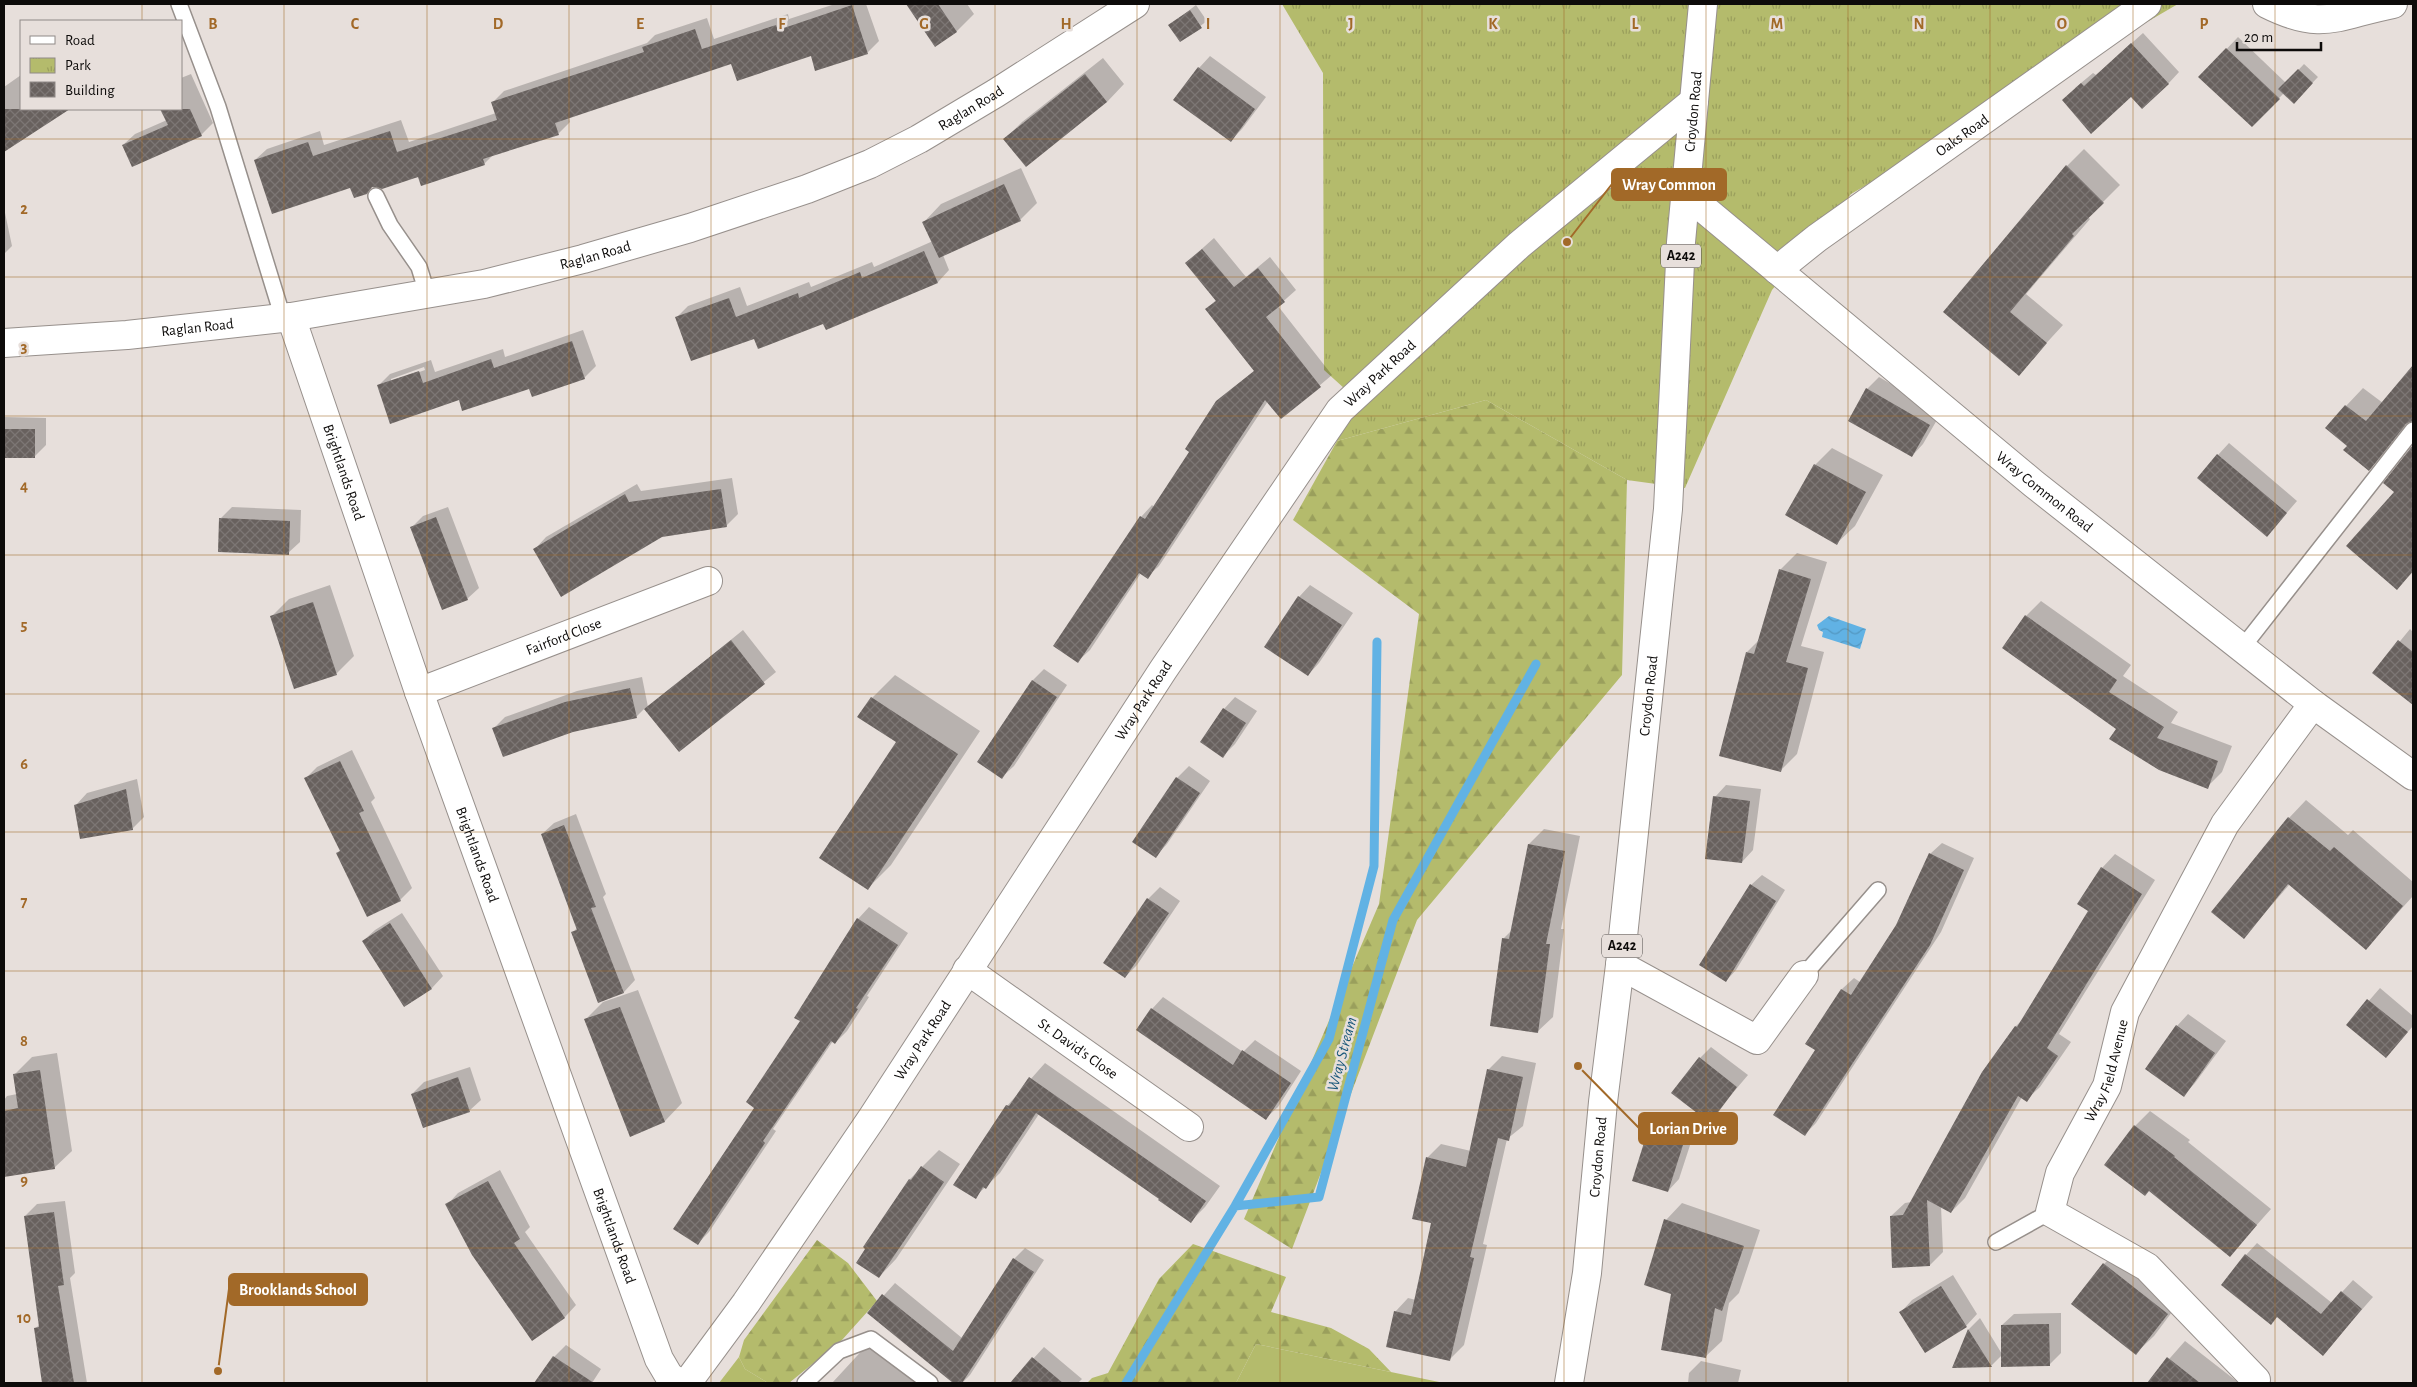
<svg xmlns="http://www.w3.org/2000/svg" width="2417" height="1387" viewBox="0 0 2417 1387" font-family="'Alegreya Sans',sans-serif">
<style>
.grass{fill:#b4bb6c}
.forest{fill:url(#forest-firs)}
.park{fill:url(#park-tufts)}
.water{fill:url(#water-waves)}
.shadow{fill:#0003;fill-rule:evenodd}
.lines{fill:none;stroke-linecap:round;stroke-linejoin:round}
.stream{stroke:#61b2e4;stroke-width:9}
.building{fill:url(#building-cross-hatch)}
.lane-casing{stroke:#97908c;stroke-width:18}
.street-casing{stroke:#97908c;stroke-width:30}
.secondary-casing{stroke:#97908c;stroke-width:30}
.primary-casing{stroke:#97908c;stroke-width:30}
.lane{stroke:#fff;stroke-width:15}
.street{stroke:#fff;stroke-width:28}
.secondary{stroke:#fff;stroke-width:28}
.primary{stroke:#fff;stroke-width:28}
.grid{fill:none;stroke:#a26928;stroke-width:1;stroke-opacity:0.55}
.labels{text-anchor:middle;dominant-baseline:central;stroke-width:5;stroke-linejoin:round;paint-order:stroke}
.shield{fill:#e7dfdb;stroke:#4e4b49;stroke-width:1}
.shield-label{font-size:14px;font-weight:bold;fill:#0d0b0a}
.street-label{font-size:15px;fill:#0d0b0a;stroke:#e7dfdb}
.water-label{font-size:16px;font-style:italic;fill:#1b597b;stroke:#e7dfdb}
.grid-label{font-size:16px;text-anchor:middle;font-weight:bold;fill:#a26928;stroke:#e7dfdb;stroke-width:5;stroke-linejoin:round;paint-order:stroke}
.leader{fill:none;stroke:#a26928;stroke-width:2}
.callout-dot{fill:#a26928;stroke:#e7dfdb;stroke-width:2}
.callout{fill:#a26928;stroke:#a26928;stroke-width:2}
.callout-label{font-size:16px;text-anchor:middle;font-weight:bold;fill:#fff}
</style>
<defs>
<pattern id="forest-firs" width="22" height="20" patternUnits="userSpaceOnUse" patternTransform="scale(1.25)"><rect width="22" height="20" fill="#b4bb6c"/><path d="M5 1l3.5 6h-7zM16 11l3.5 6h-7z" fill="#9a9f5c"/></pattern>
<pattern id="park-tufts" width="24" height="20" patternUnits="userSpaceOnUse" patternTransform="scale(1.25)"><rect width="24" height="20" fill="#b4bb6c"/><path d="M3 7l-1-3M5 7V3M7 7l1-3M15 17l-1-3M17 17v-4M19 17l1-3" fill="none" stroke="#9a9f5c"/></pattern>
<pattern id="water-waves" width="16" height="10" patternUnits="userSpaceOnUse" patternTransform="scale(1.25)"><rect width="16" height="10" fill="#61b2e4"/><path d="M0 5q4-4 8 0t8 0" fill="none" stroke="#5398c2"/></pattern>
<pattern id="building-cross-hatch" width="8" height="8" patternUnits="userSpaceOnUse" patternTransform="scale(1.25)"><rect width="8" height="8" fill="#68615e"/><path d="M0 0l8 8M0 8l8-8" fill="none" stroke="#7c7674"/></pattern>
</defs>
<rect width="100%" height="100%" fill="#e7dfdb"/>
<path class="grass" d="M1256,1344L1444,1383H1236Z
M739,1357L745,1369L768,1383H719Z"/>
<path class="forest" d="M1486,400L1627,480L1622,675L1417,920L1292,1249L1244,1219L1379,904L1419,614L1293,520L1337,441Z
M817,1240L848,1263L877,1301L842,1340L789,1383H768L745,1369L739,1357L744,1340Z
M1193,1244L1286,1277L1271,1312L1331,1328L1369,1349L1391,1372L1256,1344L1236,1383H1087L1092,1378L1108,1373L1159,1279Z"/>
<path class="park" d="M1282,4H2178L1851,194L1772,290L1685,488L1627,480L1486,400L1337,441L1345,389L1324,370L1323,73Z"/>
<path class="water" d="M1829,616L1866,629L1860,649L1822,637L1823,632L1819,630L1817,625Z"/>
<path class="shadow" d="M835,4H866L879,41L867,53L811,55L732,62L569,117L570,122L559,133L493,155L484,164L373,186L366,193L351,186L255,160L267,149L320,131L324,145L401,120L409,142L496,113L493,102L504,91L647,43L655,35L707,18L714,39L788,14L789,19Z
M907,4H967L974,14L957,31L936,45Z
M1196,5L1207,21L1180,41L1170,25Z
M2143,33L2179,72L2168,84L2132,96L2075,88L2093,73L2096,75Z
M2238,37L2286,83L2304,64L2318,77L2294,102L2284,93L2252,126L2200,77Z
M1210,56L1266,97L1242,129L1230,141L1199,68Z
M1103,58L1124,84L1107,102L1005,139L1022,122Z
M191,74L213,123L201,135L123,145L135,134L167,120L162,109H181V78Z
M21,75V109H66L4,150V87Z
M2084,149L2120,185L2088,217L2090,219L2026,294L2063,325L2018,374L1944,312L2067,166Z
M1021,168L1037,203L1020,220L943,255L949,270L938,282L826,328L824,322L755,337L677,317L688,306L740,287L747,306L809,282L811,287L872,262L874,267L933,241L924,222L941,204Z
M4,208L12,246L4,254Z
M1214,238L1246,277L1270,257L1296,290L1278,306L1332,375L1281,418L1268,401L1159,566L1147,577L1141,573L1090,650L1078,661L1141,517L1152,505L1154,507L1190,452L1217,402L1255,370L1207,309L1216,300L1186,263Z
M583,330L596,366L584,378L530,387L378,386L390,374L431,360L435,372L503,349L505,357ZM424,367L425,370L391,382V379Z
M2413,368V413L2404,425L2406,427L2386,452L2369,470L2349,446L2346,406L2363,388L2383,403Z
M1879,377L1941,413L1923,444L1912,456L1867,389Z
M4,417L46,418V445L34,457H4Z
M2229,443L2297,501L2278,523L2218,455Z
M1832,448L1883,475L1855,526L1837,543L1815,465Z
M2413,449V572L2397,588L2405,458Z
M732,478L738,514L726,526L535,549L546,537L637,484L641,491Z
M232,507L301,510L300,542L288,553L220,519Z
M448,507L479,588L467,599L411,528L423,516Z
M1797,553L1827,562L1801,646L1824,652L1797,754L1780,771L1747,652L1759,640L1780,570Z
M330,585L354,656L336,674L271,617L289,599Z
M1310,585L1353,613L1319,663L1308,675L1299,597Z
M2041,601L2131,665L2123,676L2178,712L2171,723L2232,746L2222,772L2207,787L2026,616Z
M2410,629L2413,632V704L2374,673Z
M743,630L776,672L679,751L645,708L636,717L494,728L505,717L577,691L642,677L648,707Z
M1044,669L1067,685L1014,766L1002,777L1033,680Z
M895,675L980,731L891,865L868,888L897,742L872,698Z
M1235,697L1257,711L1235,744L1223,756L1224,709Z
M352,750L375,798L371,802L412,888L400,900L338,853L341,850L306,778L317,767Z
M1189,766L1210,781L1167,844L1156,856L1134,842L1177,778Z
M137,779L144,817L132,829L76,805L87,793Z
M1726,785L1761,789L1753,850L1742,862L1715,797Z
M2306,800L2348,835L2353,830L2413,882V896L2366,948L2290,884L2244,937L2213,912L2289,818Z
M576,814L606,894L603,897L635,980L624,992L599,1001L572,933L578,927L542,834L554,823Z
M1544,829L1580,836L1561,929H1564L1553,1017L1537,1032L1504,938L1512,930L1529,844Z
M1942,843L1974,858L1941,932L1816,1123L1805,1134L1816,1050L1807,1044L1842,989L1854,978L1860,982L1898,925L1930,854Z
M2115,854L2155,880L2059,1034L2071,1042L2040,1087L2026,1100L2022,1097L1965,1198L1951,1212L1941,1206L1943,1252L1930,1265L1891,1216L1905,1203L1911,1202L2015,1027L2024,1018L2090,911L2102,868Z
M1762,875L1785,890L1736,970L1726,981L1751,885Z
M1160,887L1180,901L1137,965L1125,977L1148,899Z
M869,907L908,933L867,996L869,997L847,1031L835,1043L833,1041L773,1129L776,1131L709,1232L697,1244L756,1107L858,919Z
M402,913L443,976L432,988L405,1005L363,941L375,930Z
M2380,988L2413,1016V1026L2386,1057L2348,1025Z
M638,990L682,1103L665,1121L631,1136L585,1020L603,1002Z
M1163,997L1243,1052L1255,1040L1301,1071L1278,1107L1266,1118L1152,1009Z
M2188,1014L2226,1041L2195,1083L2184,1095L2177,1026Z
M1711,1047L1748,1075L1709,1121L1700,1058Z
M57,1053L72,1151L54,1168L4,1176V1100L7,1096L17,1094L14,1075L32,1057Z
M1502,1056L1536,1063L1523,1126L1507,1139L1483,1244L1487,1245L1464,1345L1450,1359L1395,1312L1408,1298L1416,1300L1433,1222L1427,1158L1441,1144L1471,1151L1488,1070Z
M1045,1063L1220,1186L1205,1207L1191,1221L1161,1198L1039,1114L1000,1173L975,1197L1007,1106Z
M470,1067L481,1100L469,1111L412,1094L424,1082Z
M2150,1111L2190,1140L2188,1142L2271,1209L2230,1255L2135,1126Z
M1660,1122L1694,1133L1679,1179L1668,1191L1648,1134Z
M939,1150L960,1164L896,1259L879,1277L910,1179Z
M500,1170L530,1227L525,1232L576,1305L565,1317L532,1340L447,1205L458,1193Z
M65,1201L75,1273L70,1278L87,1383H43L35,1329L40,1324L25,1216L37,1204Z
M1682,1203L1760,1230L1739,1293L1729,1303L1722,1341L1705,1357L1673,1293L1646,1284L1666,1220Z
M2257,1243L2332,1303L2353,1280L2373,1297L2323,1354L2246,1255Z
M2121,1247L2184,1296L2154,1336L2136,1353L2104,1264Z
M1025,1248L1044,1260L970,1375L962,1383H955L868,1313L895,1283L962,1338L1014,1259Z
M1953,1275L1977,1314L1966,1326L1901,1312L1912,1300Z
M2061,1313V1353L2050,1364L2002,1355L1991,1366L1954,1367L1969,1329L1980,1318L2002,1354V1325L2014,1314Z
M2185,1341L2239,1383H2148Z
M868,1344L920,1383H832Z
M566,1345L601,1369L592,1383H536L554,1357Z
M1044,1347L1082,1379L1078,1383H1011Z
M1701,1361L1741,1370L1738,1383H1688L1689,1373Z"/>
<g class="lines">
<path class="stream" d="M1235,1206L1319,1197L1393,920L1536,664
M1126,1383L1235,1206L1329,1039L1374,866L1377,642"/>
</g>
<path class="building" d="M906,4H938L957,32L935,47Z
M852,5L868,54L815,71L811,56L737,81L731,64L555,123L559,135L483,159L485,165L421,186L418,177L382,189L372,187L367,194L354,198L350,188L272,214L254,160L308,142L313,156L390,131L397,152L497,120L491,102L644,52L642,47L695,29L702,49L776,25L778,30Z
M1190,10L1202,28L1180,42L1168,25Z
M2131,43L2169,84L2142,109L2131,97L2091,134L2062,100L2081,83L2084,86Z
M2226,48L2280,99L2252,127L2198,77Z
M1198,67L1255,109L1231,142L1173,100Z
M2298,69L2313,83L2294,104L2278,89Z
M1085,74L1107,102L1026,167L1003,139Z
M4,109H70L4,152Z
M160,109H190L202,136L132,167L122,145L168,125Z
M2066,165L2104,203L2072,234L2074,236L2010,312L2047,343L2019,376L1943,312Z
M1004,184L1021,221L939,258L922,222Z
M1202,249L1234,287L1258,268L1285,302L1266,317L1321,387L1281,419L1265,400L1148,579L1139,573L1078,663L1053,646L1140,516L1145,519L1189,452L1185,449L1216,401L1254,371L1205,309L1216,301L1185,263Z
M924,251L938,283L826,330L823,324L758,349L754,339L691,361L675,317L729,298L736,317L798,293L799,298L860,272L862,278Z
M572,341L585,379L532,397L529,389L462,411L459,400L390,424L377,385L419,371L423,383L491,359L494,368Z
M2413,365V421L2406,424L2369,471L2343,450L2347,446L2325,428L2345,405L2366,421Z
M1866,388L1930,425L1912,457L1848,421Z
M4,429H35V458H4Z
M2413,445V571L2397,590L2346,546L2394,492L2383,483Z
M2217,454L2287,513L2267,537L2197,478Z
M1814,464L1866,492L1837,545L1785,515Z
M721,489L727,527L662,537L561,597L533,549L625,494L629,502Z
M436,517L468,600L442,610L410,527Z
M219,518L290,521L289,555L218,552Z
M1779,569L1811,579L1786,662L1808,668L1781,772L1719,756L1746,652L1754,654Z
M1298,596L1342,625L1308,676L1264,647Z
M313,602L337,675L294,689L270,616Z
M2025,615L2117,680L2109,692L2164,727L2157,738L2218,761L2208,789L2159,770L2109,739L2116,729L2002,648Z
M731,640L765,684L679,752L644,709Z
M2398,640L2413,652V705L2372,673Z
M1032,680L1057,697L1002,779L977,762Z
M630,688L637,718L573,732L503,757L492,728L565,702Z
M871,697L958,754L868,890L819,858L896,742L857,717Z
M1223,708L1246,723L1223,758L1200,742Z
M340,761L364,811L359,813L401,901L367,917L336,853L340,851L304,778Z
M1176,777L1200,793L1156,858L1132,842Z
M126,789L133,830L80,839L74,805Z
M1713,796L1750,801L1742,863L1705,859Z
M2288,817L2330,851L2334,847L2403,906L2366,950L2288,884L2244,939L2211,912Z
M564,825L596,907L591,908L624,993L598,1003L571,932L577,930L541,834Z
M1528,844L1565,851L1546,944H1550L1538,1033L1490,1026L1502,938L1509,939Z
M1929,853L1964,870L1930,945L1805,1136L1773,1115L1815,1050L1805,1044L1841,989L1851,995L1896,925Z
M2101,867L2142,894L2047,1048L2058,1056L2027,1102L2018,1096L1951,1213L1927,1200L1930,1266L1892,1268L1890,1216L1903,1215L1982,1072L2015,1026L2017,1027L2088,911L2077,904Z
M1750,884L1776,901L1726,982L1699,965Z
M1147,898L1169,913L1125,978L1103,963Z
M857,918L898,945L856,1008L858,1009L835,1044L831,1041L763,1141L765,1143L698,1245L673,1229L754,1108L746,1102L800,1021L794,1018Z
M390,923L432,989L404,1007L362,941Z
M2367,999L2408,1032L2386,1058L2346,1025Z
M620,1007L665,1122L630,1137L584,1019Z
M1151,1008L1233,1065L1242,1050L1291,1083L1266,1120L1136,1030Z
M2176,1025L2215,1053L2184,1097L2145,1069Z
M1699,1057L1737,1087L1710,1123L1671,1093Z
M1487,1069L1523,1077L1509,1141L1498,1138L1470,1257L1474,1258L1450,1361L1386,1347L1394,1311L1411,1315L1431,1223L1412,1219L1426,1157L1466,1167Z
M40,1070L55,1169L4,1177V1111L18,1108L13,1074Z
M458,1077L470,1112L423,1128L411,1094Z
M1029,1077L1206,1201L1191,1223L1158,1200L1159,1199L1036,1113L986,1189L983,1187L976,1199L953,1185L1006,1105L1009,1106Z
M2134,1125L2175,1156L2174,1157L2257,1225L2230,1257L2149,1191L2145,1196L2104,1165Z
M1647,1133L1683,1145L1668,1192L1632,1181Z
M921,1166L944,1182L879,1278L856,1263L865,1249L863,1247L909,1179L911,1180Z
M488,1181L520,1239L514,1243L565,1318L532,1341L472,1255L445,1204Z
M54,1212L64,1285L58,1286L74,1383H42L34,1328L39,1327L24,1216Z
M1664,1219L1744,1246L1722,1311L1715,1308L1706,1358L1661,1350L1671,1294L1644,1285Z
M2245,1254L2321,1314L2341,1291L2362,1309L2323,1356L2277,1317L2271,1325L2221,1285Z
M1013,1258L1034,1272L962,1383H953L867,1313L882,1294L953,1351Z
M2103,1263L2168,1314L2136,1355L2071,1304Z
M1941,1286L1967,1327L1925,1353L1899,1312Z
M2049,1324L2050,1366L2001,1367V1325Z
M1968,1329L1992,1367L1952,1368Z
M553,1356L594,1383H534Z
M1032,1357L1063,1383H1010Z
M2167,1357L2200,1383H2147Z"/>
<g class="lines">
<defs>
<path id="lane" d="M179,4L218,107L283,318
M376,196L390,225L419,267L427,293
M2242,648L2413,430
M1804,975L1878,890
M1996,1242L2050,1212
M805,1383L839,1351L871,1339L930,1383"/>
<g id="street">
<path d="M2267,4C2323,32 2337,15 2393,4"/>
<path id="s1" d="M1686,194L2034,484L2313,704L2413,776"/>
<path id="s2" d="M1777,270L1817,238L2147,4"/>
<path id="s3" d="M291,317L419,692L659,1359L669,1376L679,1383"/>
<path id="s4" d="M419,692L708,581"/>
<path d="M1620,965L1757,1040L1804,975"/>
<path id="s5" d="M967,970L1189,1127"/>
<path id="s6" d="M2256,1380L2147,1267L2050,1212L2060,1173L2107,1086L2125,1012L2225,824L2313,704"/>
<path id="s7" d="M687,1383L746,1303L872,1118L1163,670L1340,410L1519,245L1694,101"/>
</g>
<g id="secondary">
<path id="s8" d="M4,343L127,335L291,317L484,284L583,259L690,228L807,189L870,164L919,139L996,93L1135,4"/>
</g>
<g id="primary">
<path id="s9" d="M1569,1383L1587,1273L1603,1102L1620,965L1668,509L1681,242L1703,4"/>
</g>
</defs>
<use href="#lane" class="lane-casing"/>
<use href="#street" class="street-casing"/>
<use href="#secondary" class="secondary-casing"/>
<use href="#primary" class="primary-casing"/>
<use href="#lane" class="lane"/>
<use href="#street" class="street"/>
<use href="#secondary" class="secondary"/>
<use href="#primary" class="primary"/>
</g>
<path class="grid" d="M142,4V21M284,4V1383M427,4V1383M569,4V1383M711,4V1383M853,4V1383M995,4V1383M1137,4V1383M1280,4V1383M1422,4V1383M1564,4V1383M1706,4V1383M1848,4V1383M1990,4V1383M2133,4V1383M2275,4V1383M142,109V1383M4,139H2413M4,277H2413M4,416H2413M4,555H2413M4,694H2413M4,832H2413M4,971H2413M4,1110H2413M4,1248H2413"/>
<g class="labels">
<g class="shield">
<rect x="1661" y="244.5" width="40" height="23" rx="4"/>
<rect x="1602" y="934.5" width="40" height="23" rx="4"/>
</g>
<g class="shield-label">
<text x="1681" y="256">A242</text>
<text x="1622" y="946">A242</text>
</g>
<g class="street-label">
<text stroke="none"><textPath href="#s8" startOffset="1004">Raglan Road</textPath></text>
<text stroke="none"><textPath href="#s9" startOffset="1278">Croydon Road</textPath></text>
<text stroke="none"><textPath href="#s2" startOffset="229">Oaks Road</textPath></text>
<text stroke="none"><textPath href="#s8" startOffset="599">Raglan Road</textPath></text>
<text stroke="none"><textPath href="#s8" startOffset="194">Raglan Road</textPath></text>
<text stroke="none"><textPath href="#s7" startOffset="1226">Wray Park Road</textPath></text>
<text stroke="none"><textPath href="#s3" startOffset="164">Brightlands Road</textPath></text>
<text stroke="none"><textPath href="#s1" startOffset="466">Wray Common Road</textPath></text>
<text stroke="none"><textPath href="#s4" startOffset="155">Fairford Close</textPath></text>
<text stroke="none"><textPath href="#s9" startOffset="692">Croydon Road</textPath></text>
<text stroke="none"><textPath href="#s7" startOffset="821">Wray Park Road</textPath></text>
<text stroke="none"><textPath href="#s3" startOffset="569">Brightlands Road</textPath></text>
<text stroke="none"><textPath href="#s7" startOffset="416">Wray Park Road</textPath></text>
<text stroke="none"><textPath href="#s5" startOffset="136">St. David's Close</textPath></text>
<text stroke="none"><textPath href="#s6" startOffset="422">Wray Field Avenue</textPath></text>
<text stroke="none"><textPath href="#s9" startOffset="228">Croydon Road</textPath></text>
<text stroke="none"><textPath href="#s3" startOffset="974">Brightlands Road</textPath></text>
</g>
<g class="water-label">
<text transform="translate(1342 1054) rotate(-75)">Wray Stream</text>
</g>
</g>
<g class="grid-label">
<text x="213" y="29">B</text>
<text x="355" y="29">C</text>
<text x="498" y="29">D</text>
<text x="640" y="29">E</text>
<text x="782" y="29">F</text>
<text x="924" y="29">G</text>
<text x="1066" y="29">H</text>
<text x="1208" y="29">I</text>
<text x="1351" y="29">J</text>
<text x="1493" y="29">K</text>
<text x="1635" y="29">L</text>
<text x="1777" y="29">M</text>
<text x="1919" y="29">N</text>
<text x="2062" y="29">O</text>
<text x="2204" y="29">P</text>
<text x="24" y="214">2</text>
<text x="24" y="352">3</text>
<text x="24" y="491">4</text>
<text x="24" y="630">5</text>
<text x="24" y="769">6</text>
<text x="24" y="907">7</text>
<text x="24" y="1046">8</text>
<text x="24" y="1185">9</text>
<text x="24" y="1323">10</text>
</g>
<path class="leader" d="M1567 242L1612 184M1578 1066L1639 1128M218 1371L229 1289"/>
<g class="callout-dot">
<circle cx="1567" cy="242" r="5"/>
<circle cx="1578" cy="1066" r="5"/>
<circle cx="218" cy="1371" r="5"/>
</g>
<g class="callout">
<rect x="1612" y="169" width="114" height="31" rx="5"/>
<rect x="1639" y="1113" width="98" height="31" rx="5"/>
<rect x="229" y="1274" width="138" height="31" rx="5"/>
</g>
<g class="callout-label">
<text x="1669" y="190">Wray Common</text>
<text x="1688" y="1134">Lorian Drive</text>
<text x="298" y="1295">Brooklands School</text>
</g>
<rect width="2417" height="1387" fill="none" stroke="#0d0b0a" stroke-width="10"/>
<rect x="20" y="20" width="162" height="90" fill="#e7dfdb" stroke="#908a87"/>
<rect x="30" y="36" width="25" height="8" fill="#ffffff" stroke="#908a87"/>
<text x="65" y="45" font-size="15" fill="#0d0b0a">Road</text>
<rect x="30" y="58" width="25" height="15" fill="url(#park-tufts)" stroke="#908a87"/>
<text x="65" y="70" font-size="15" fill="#0d0b0a">Park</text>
<rect x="30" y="82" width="25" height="15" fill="url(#building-cross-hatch)" stroke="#908a87"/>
<text x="65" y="95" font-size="15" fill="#0d0b0a">Building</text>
<path d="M2237 42v8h84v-8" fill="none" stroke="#0d0b0a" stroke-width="2.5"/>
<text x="2244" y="42" font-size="15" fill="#0d0b0a" stroke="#e7dfdb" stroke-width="4" paint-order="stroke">20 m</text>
</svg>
